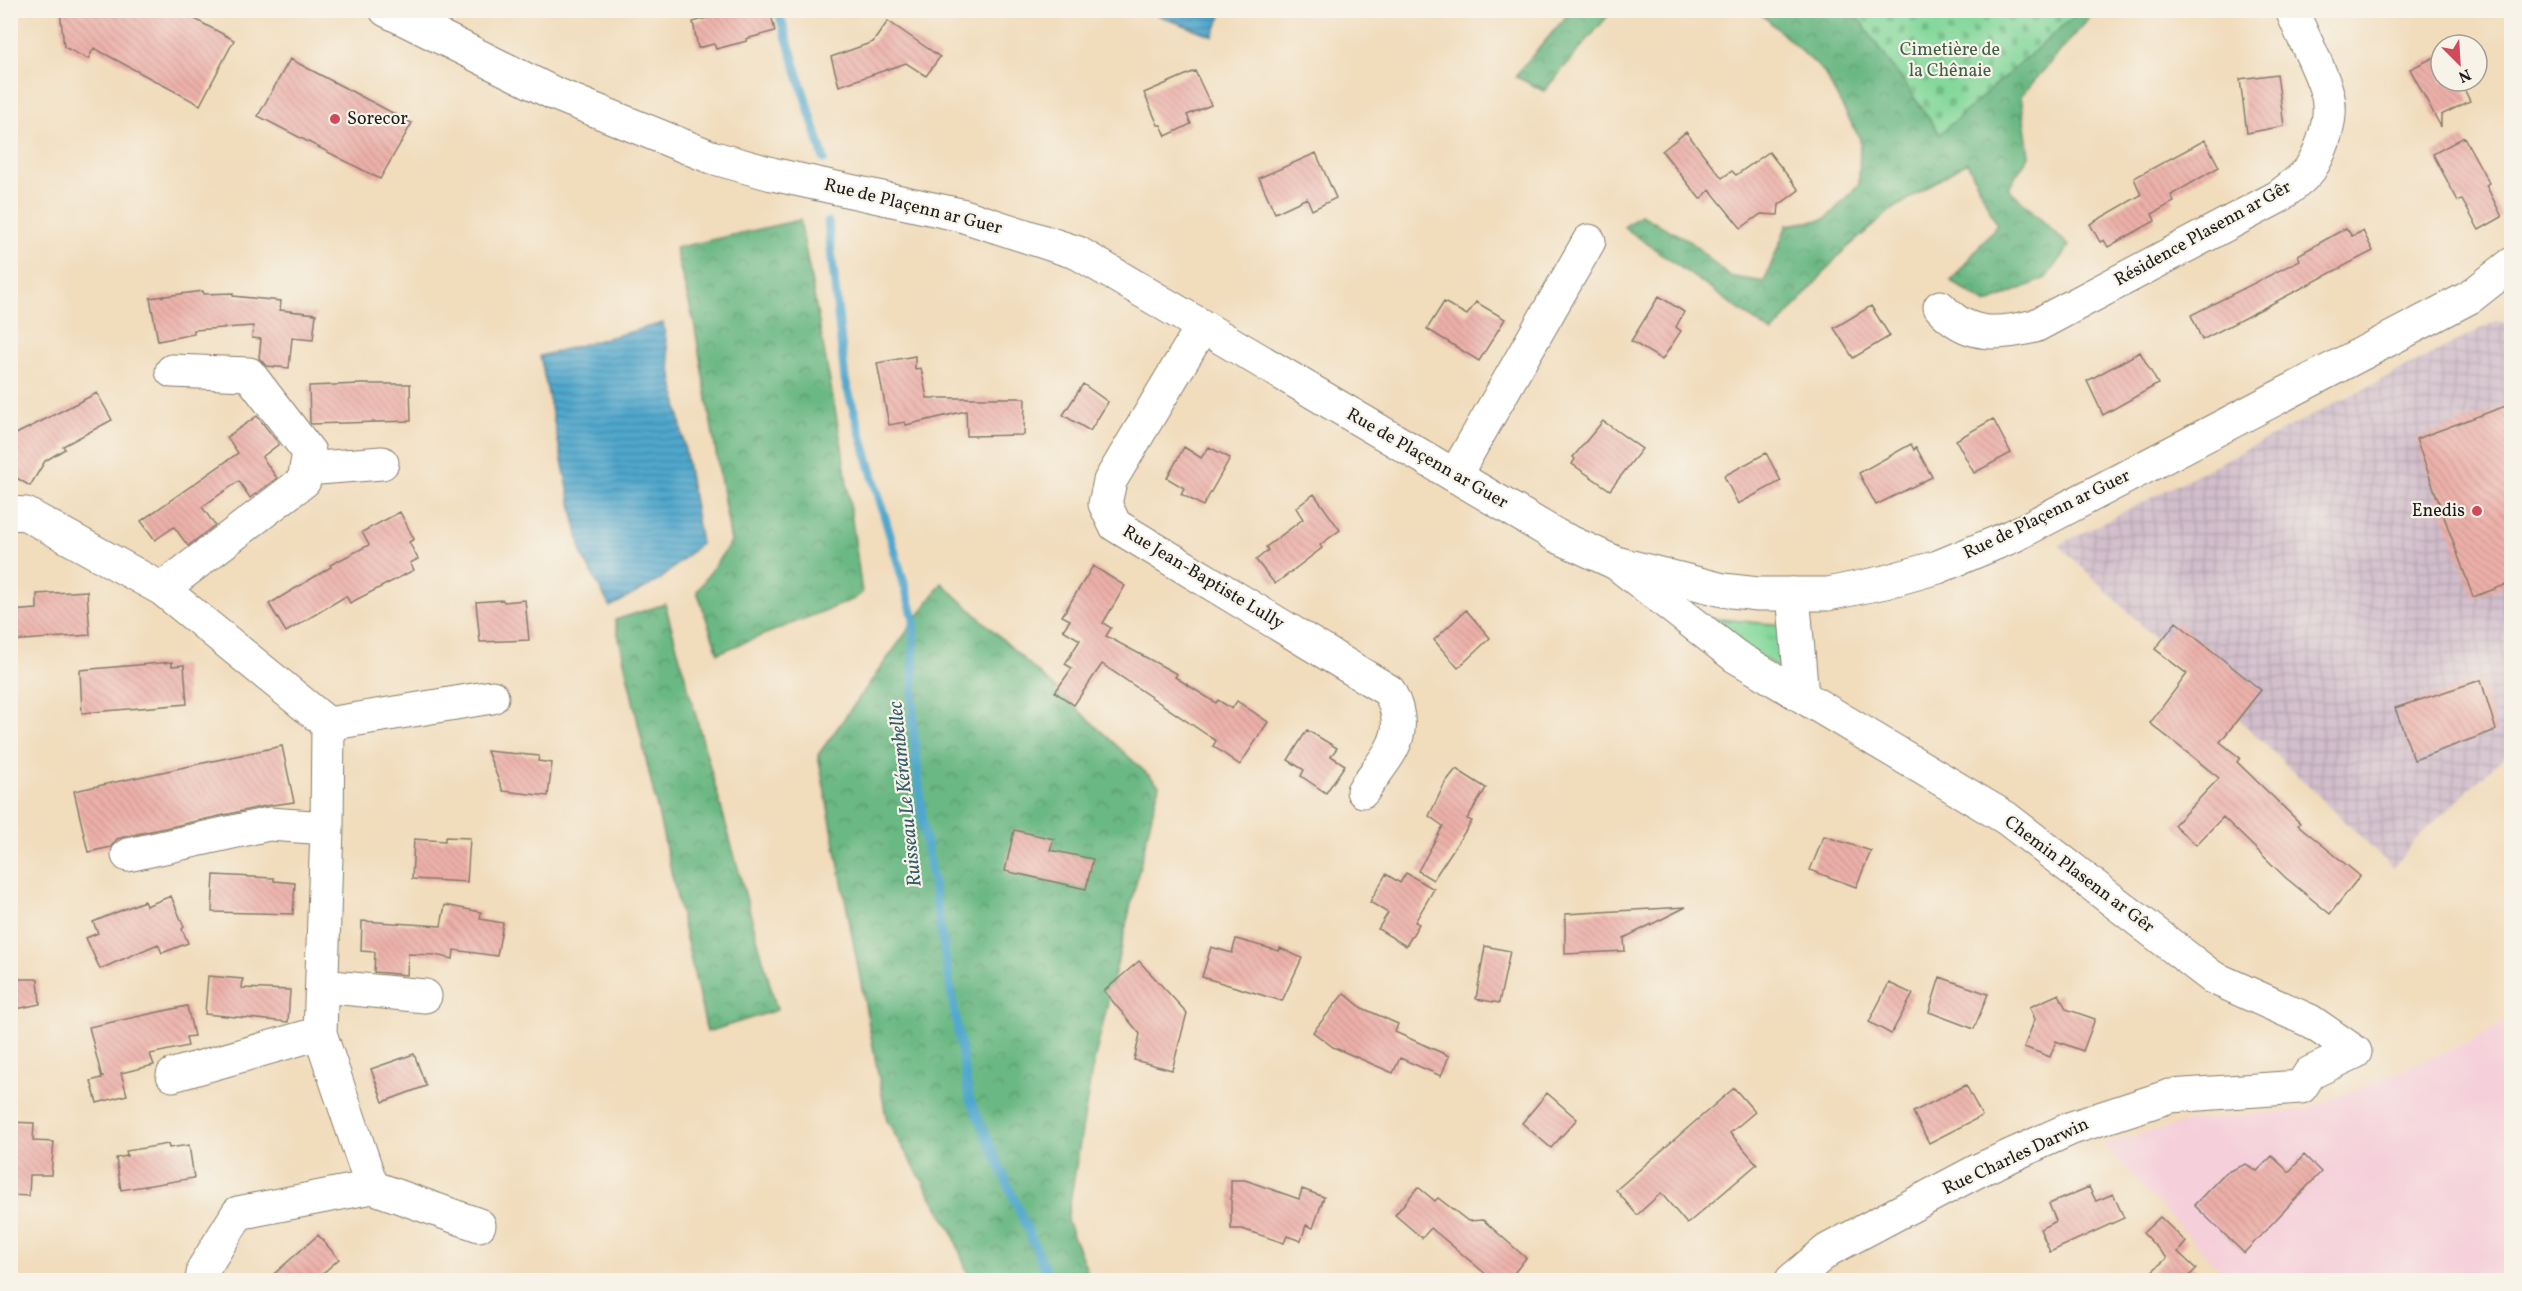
<svg xmlns="http://www.w3.org/2000/svg" width="2522" height="1291" viewBox="0 0 2522 1291" font-family="Vollkorn,serif">
<style>
.built{fill:#f5cfda}
.industrial{fill:url(#industrial-grid)}
.grass{fill:url(#grass-tufts);stroke:#507a5c;stroke-width:1.5}
.forest{fill:url(#forest-crowns);stroke:#446a50;stroke-width:1.5}
.cemetery{fill:url(#cemetery-stones);stroke:#507a5c;stroke-width:1.5}
.water{fill:url(#water-rules);stroke:#366274;stroke-width:1.5}
.lines{fill:none;stroke-linecap:round;stroke-linejoin:round}
.stream{stroke:#50a7cd;stroke-width:9}
.building{fill:url(#building-back-hatch)}
.minor-casing{stroke:#867c6c;stroke-width:35}
.major-casing{stroke:#867c6c;stroke-width:35}
.minor{stroke:#fff;stroke-width:33}
.major{stroke:#fff;stroke-width:33}
.poi-dot{fill:#d1495b;stroke:#f7f3e8;stroke-width:2}
.labels{text-anchor:middle;dominant-baseline:central;stroke-width:4.5;stroke-linejoin:round;paint-order:stroke}
.park-label{font-size:18px;fill:#405e48;stroke:#f7f3e8}
.poi-label{font-size:18px;fill:#1c1c1c;stroke:#f7f3e8;text-anchor:start}
.street-label{font-size:18px;fill:#1c1c1c;stroke:#f7f3e8}
.water-label{font-size:20px;font-style:italic;fill:#335b6c;stroke:#f7f3e8}
</style>
<defs>
<pattern id="industrial-grid" width="8" height="8" patternUnits="userSpaceOnUse" patternTransform="scale(1.5)"><rect width="8" height="8" fill="#d1bdcb"/><path d="M0 4h8M4 0v8" fill="none" stroke="#b3a2ae"/></pattern>
<pattern id="grass-tufts" width="24" height="20" patternUnits="userSpaceOnUse" patternTransform="scale(1.5)"><rect width="24" height="20" fill="#84d89b"/><path d="M3 7l-1-3M5 7V3M7 7l1-3M15 17l-1-3M17 17v-4M19 17l1-3" fill="none" stroke="#71b985"/></pattern>
<pattern id="forest-crowns" width="20" height="18" patternUnits="userSpaceOnUse" patternTransform="scale(1.5)"><rect width="20" height="18" fill="#6bb883"/><path d="M2 6a3 3 0 1 1 6 0M12 15a3 3 0 1 1 6 0" fill="none" stroke="#57956a"/></pattern>
<pattern id="cemetery-stones" width="16" height="16" patternUnits="userSpaceOnUse" patternTransform="scale(1.5)"><rect width="16" height="16" fill="#84d89b"/><path d="M2 7V4a2 2 0 0 1 4 0v3zM10 15v-3a2 2 0 0 1 4 0v3z" fill="#71b985"/></pattern>
<pattern id="water-rules" width="6" height="5" patternUnits="userSpaceOnUse" patternTransform="scale(1.5)"><rect width="6" height="5" fill="#50a7cd"/><path d="M0 2.5h6" fill="none" stroke="#4287a6"/></pattern>
<pattern id="building-back-hatch" width="6" height="6" patternUnits="userSpaceOnUse" patternTransform="scale(1.5)"><rect width="6" height="6" fill="#ecb0a9"/><path d="M-1 5l2 2M0 0l6 6M5-1l2 2" fill="none" stroke="#ca9791"/></pattern>
</defs>
<rect width="100%" height="100%" fill="#f7f3e8"/>
<filter id="ink" filterUnits="userSpaceOnUse"><feTurbulence type="fractalNoise" baseFrequency=".0167" numOctaves="2"/><feDisplacementMap in="SourceGraphic" scale="12" xChannelSelector="R" yChannelSelector="G"/><feConvolveMatrix kernelMatrix="1 2 1 2 8 2 1 2 1" color-interpolation-filters="sRGB"/></filter>
<filter id="wash" filterUnits="userSpaceOnUse"><feTurbulence type="fractalNoise" baseFrequency=".008" numOctaves="4" result="noise"/><feDisplacementMap in="SourceGraphic" scale="24" xChannelSelector="R" yChannelSelector="G"/><feGaussianBlur stdDeviation="1.35" result="paint"/><feColorMatrix in="noise" values="0 0 0 0 0 0 0 0 0 0 0 0 0 0 0 0 0 1.4 0 .05"/><feComposite in="paint" operator="in"/></filter>
<g filter="url(#wash)">
<rect width="100%" height="100%" fill="#f1dcbb"/>
<path class="built" d="M2511,1018V1280H2211L2220,1270L2103,1144L2192,1121L2308,1109L2467,1043Z"/>
<path class="industrial" d="M2496,321L2511,325V750L2416,839L2393,868L2059,545Z"/>
<path class="grass" d="M1699,617L1782,625L1789,675Z"/>
<path class="forest" d="M1571,11H1612L1544,91L1515,76Z
M1758,11H2091L2094,13L2021,96L2029,156L2008,188L2069,246L2046,278L1986,304L1951,281L1997,225L1967,162L1890,211L1839,255L1772,333L1624,227L1641,215L1690,241L1728,276L1764,282L1787,225L1826,219L1859,184L1860,139L1823,71Z
M800,220L842,447L862,593L854,599L718,653L697,591L731,542L694,322L675,248Z
M942,583L1159,785L1092,1070L1067,1221L1091,1280H970L952,1231L887,1121L818,755Z
M665,604L777,1010L707,1032L615,620Z"/>
<path class="cemetery" d="M1853,11H2080L1940,134Z"/>
<path class="water" d="M1159,11V10L1223,11L1213,36L1157,15Z
M663,323L701,543L660,580L610,607L582,555L540,356Z"/>
<g class="lines">
<path class="stream" d="M778,10L824,159
M828,222L845,380L914,618L913,726L923,825L969,1097L1050,1280"/>
</g>
<g id="blocks">
<path class="building" d="M60,10H178L234,40L200,105L94,48L88,59L64,47Z
M705,10H770L775,31L746,39L747,41L716,49L714,44L698,48L693,22L707,18Z
M888,21L940,57L926,76L906,63L839,86L831,57L873,42Z
M2441,54V81H2460L2470,101L2441,115V127L2410,69Z
M290,59L412,123L380,179L258,116Z
M1195,71L1211,105L1187,115L1191,124L1166,136L1161,125H1158L1144,93Z
M2277,74L2284,126L2247,133L2240,79Z
M1686,132L1722,178L1732,171L1736,175L1769,152L1799,190L1779,205L1778,215L1761,214L1741,228L1710,190L1700,199L1662,151Z
M2464,137L2489,183L2486,185L2502,217L2479,230L2462,200L2458,201L2433,154Z
M2205,140L2219,167L2171,195L2174,202L2152,214L2155,221L2108,247L2104,240L2100,242L2090,224L2141,195L2134,178Z
M1316,153L1336,198L1312,210L1307,198L1275,213L1259,178Z
M2346,228L2352,236L2363,231L2373,251L2202,340L2191,315L2300,260L2298,255Z
M203,291L204,294L233,293V296L281,301L280,310L316,314L313,340L292,338L289,368L266,366L259,358L261,339L252,338L253,326L194,330V334L158,341L150,298Z
M1659,296L1684,312L1676,327L1681,331L1662,360L1631,341Z
M1444,302L1467,315L1476,302L1505,319L1479,361L1427,329Z
M1871,306L1890,336L1853,358L1834,328Z
M2140,352L2158,384L2103,415L2087,381Z
M915,356V369L921,368L927,398H1025L1024,435L967,436L966,411L906,425L905,422L889,425L877,363Z
M361,384H410L411,421L311,424L310,422L309,386Z
M1083,384L1108,402L1090,431L1063,415Z
M97,393L112,420L63,446L65,449L45,461L30,486L10,474V437Z
M2511,404V583L2473,597L2416,439Z
M257,416L279,444L262,457L277,478L250,498L239,481L202,507L215,525L188,546L174,527L155,540L141,521L238,453L227,437Z
M1993,419L2011,453L1974,473L1956,440Z
M1603,421L1642,449L1610,490L1572,464L1575,459L1573,457Z
M1911,444L1914,450L1916,447L1932,477L1876,505L1859,473Z
M1184,447L1201,458L1209,447L1230,458L1203,506L1181,494L1184,488L1167,478Z
M1766,453L1781,481L1738,504L1724,476Z
M1314,494L1340,530L1320,545L1322,548L1275,584L1256,560L1268,550L1266,547L1303,519L1296,508Z
M400,512L414,539L409,542L418,559L410,563L414,570L350,603L346,596L286,632L269,604L331,567L330,565L369,545L362,532Z
M1093,566L1125,586L1103,623L1111,628L1106,636L1177,674L1175,677L1216,703L1218,700L1232,709L1237,701L1268,722L1240,765L1213,746L1216,741L1102,664L1074,705L1055,692L1072,668L1065,664L1080,640L1063,630L1070,620L1062,616Z
M87,591L90,635L10,641V611L37,609V594Z
M503,600L504,602L525,600L529,640L480,642L476,602Z
M1466,610L1490,638L1458,668L1434,640Z
M2176,622L2261,690L2220,742L2240,758L2237,762L2300,823L2298,825L2360,876L2330,914L2286,878L2223,817L2196,845L2174,825L2219,778L2150,723L2187,674L2155,649Z
M172,662V666L184,665L187,704L82,713L80,670Z
M2481,680L2496,730L2414,760L2395,708Z
M1307,730L1337,748L1331,756L1345,765L1326,793L1301,776L1304,770L1288,760Z
M282,746L294,802L265,806L124,837L117,839L111,847L88,852L74,791Z
M487,751L539,756L538,761L552,763L548,796L503,791Z
M1456,769L1486,788L1467,819L1472,821L1433,880L1418,871L1443,826L1429,816L1445,783Z
M1014,830L1054,839L1050,850L1093,859L1086,889L1005,871Z
M1824,836L1871,851L1856,887L1810,870Z
M445,837L470,838L467,882L412,879L414,839L445,841Z
M1406,873L1434,889L1415,922L1419,924L1406,946L1378,929L1388,913L1370,902L1386,874L1400,883Z
M214,875L274,878V881L295,883L293,914L212,912Z
M171,896L184,927L182,929L188,943L162,953L158,944L100,969L86,938L98,933L93,922L144,901L146,906Z
M445,905L481,912L480,919L503,923L497,956L454,950L453,959L435,955L408,954L407,975L374,972L375,952L361,951L362,921L441,926Z
M1686,907L1624,938L1625,951L1565,954V914Z
M1236,939L1279,951L1280,948L1302,958L1282,1001L1202,977L1211,947L1232,953Z
M1485,946L1510,951L1499,1003L1476,999Z
M1139,961L1187,1013L1172,1070L1134,1060L1140,1034L1104,991Z
M208,976L243,979L242,988L290,990L288,1022L205,1014Z
M1940,977L1988,994L1974,1029L1929,1012Z
M10,979H38L40,1004L16,1009V1005H10Z
M1889,983L1913,994L1891,1034L1869,1022Z
M1344,993L1362,1008L1398,1024L1395,1032L1449,1056L1441,1076L1400,1058L1393,1073L1333,1047L1313,1032Z
M2059,994L2066,1009L2095,1019L2083,1051L2056,1041L2050,1057L2024,1047L2035,1019L2030,1007Z
M187,1006L194,1036L186,1037L188,1046L150,1054L154,1065L121,1073L127,1095L97,1103L91,1081L104,1077L102,1078L89,1027Z
M414,1054L426,1086L383,1102L371,1069Z
M1966,1085L1982,1116L1929,1143L1913,1112Z
M1734,1088L1755,1112L1730,1133L1757,1164L1687,1224L1661,1193L1637,1215L1616,1190Z
M1547,1093L1577,1119L1551,1148L1522,1123Z
M10,1122L34,1123L33,1141L54,1142L51,1175H30L29,1196L10,1195Z
M168,1144L169,1148L189,1145L194,1178L121,1190L116,1158L127,1156L126,1151Z
M2304,1155L2321,1172L2244,1253L2194,1205L2225,1173L2246,1164L2257,1171L2272,1156L2289,1172Z
M1231,1180H1245L1299,1199L1302,1189L1324,1197L1313,1228L1306,1225L1301,1241L1287,1236L1284,1243L1242,1229H1231Z
M1418,1187L1435,1201L1438,1198L1468,1221L1483,1220L1526,1258L1508,1281H1494L1431,1228L1422,1238L1395,1215Z
M2089,1187L2096,1201L2113,1194L2124,1218L2050,1252L2040,1229L2056,1221L2049,1204Z
M2160,1217L2186,1242L2178,1252L2196,1269L2184,1281H2141L2167,1258L2143,1233Z
M318,1235L339,1259L314,1281H266Z"/>
</g>
</g>
<g filter="url(#ink)">
<use href="#blocks" fill-opacity="0" stroke="#867c6c" stroke-width="1.5"/>
<g class="lines">
<defs>
<path id="minor" d="M1940,307C1968,338 1998,335 2035,326L2278,197C2289,188 2302,180 2310,169C2323,149 2334,116 2327,93C2320,67 2302,37 2292,10
M1202,327L1110,481L1105,504L1115,525L1389,691C1413,736 1387,754 1363,791
M306,469L382,463
M1455,475L1589,241
M10,513L26,514L162,589L328,724L327,828L320,1033L372,1187L479,1225
M1616,563L1735,656L2006,818L2212,977L2310,1021L2355,1052
M162,589L304,481L309,452L249,374L172,371
M1793,594L1802,696
M328,724L492,697
M128,855L269,824L327,828
M322,986L425,996
M173,1075L320,1033
M202,1280L204,1268L238,1213L372,1187
M1792,1280L1828,1250L1979,1170L2072,1128L2170,1096L2301,1087L2310,1073L2355,1052"/>
<path id="major" d="M386,10L553,93L711,157L772,174L961,215L1078,253L1557,536L1616,563L1723,590L1758,594H1828L1885,582L1938,567L2015,535L2470,297L2512,264"/>
</defs>
<use href="#minor" class="minor-casing"/>
<use href="#major" class="major-casing"/>
<use href="#minor" class="minor"/>
<use href="#major" class="major"/>
</g>
</g>
<g class="poi-dot">
<circle cx="335" cy="119" r="6"/>
<circle cx="2477" cy="511" r="6"/>
</g>
<g class="labels">
<g class="park-label">
<text x="1950" y="50">Cimetière de<tspan x="1950" dy="21">la Chênaie</tspan></text>
</g>
<g class="poi-label">
<text x="347" y="119">Sorecor</text>
<text x="2465" y="511" text-anchor="end">Enedis</text>
</g>
<g class="street-label">
<text transform="translate(913 207) rotate(14)">Rue de Plaçenn ar Guer</text>
<text transform="translate(2203 234) rotate(-29)">Résidence Plasenn ar Gêr</text>
<text transform="translate(1427 459) rotate(30)">Rue de Plaçenn ar Guer</text>
<text transform="translate(2047 515) rotate(-26)">Rue de Plaçenn ar Guer</text>
<text transform="translate(1203 578) rotate(31)">Rue Jean-Baptiste Lully</text>
<text transform="translate(2079 875) rotate(37)">Chemin Plasenn ar Gêr</text>
<text transform="translate(2016 1157) rotate(-25)">Rue Charles Darwin</text>
</g>
<g class="water-label">
<text transform="translate(906 794) rotate(-96)">Ruisseau Le Kérambellec</text>
</g>
</g>
<rect width="2522" height="1291" fill="none" stroke="#f7f3e8" stroke-width="36"/>
<g transform="translate(2459 63) rotate(156)"><circle r="28" fill="#f7f3e8" stroke="#9f9d96" stroke-width="1.5"/>
<path d="M0-4.5L10 22L0 15L-10 22Z" fill="#d1495b"/>
<text y="-9" font-size="16" font-weight="bold" text-anchor="middle" fill="#1c1c1c">N</text>
</g>
</svg>
